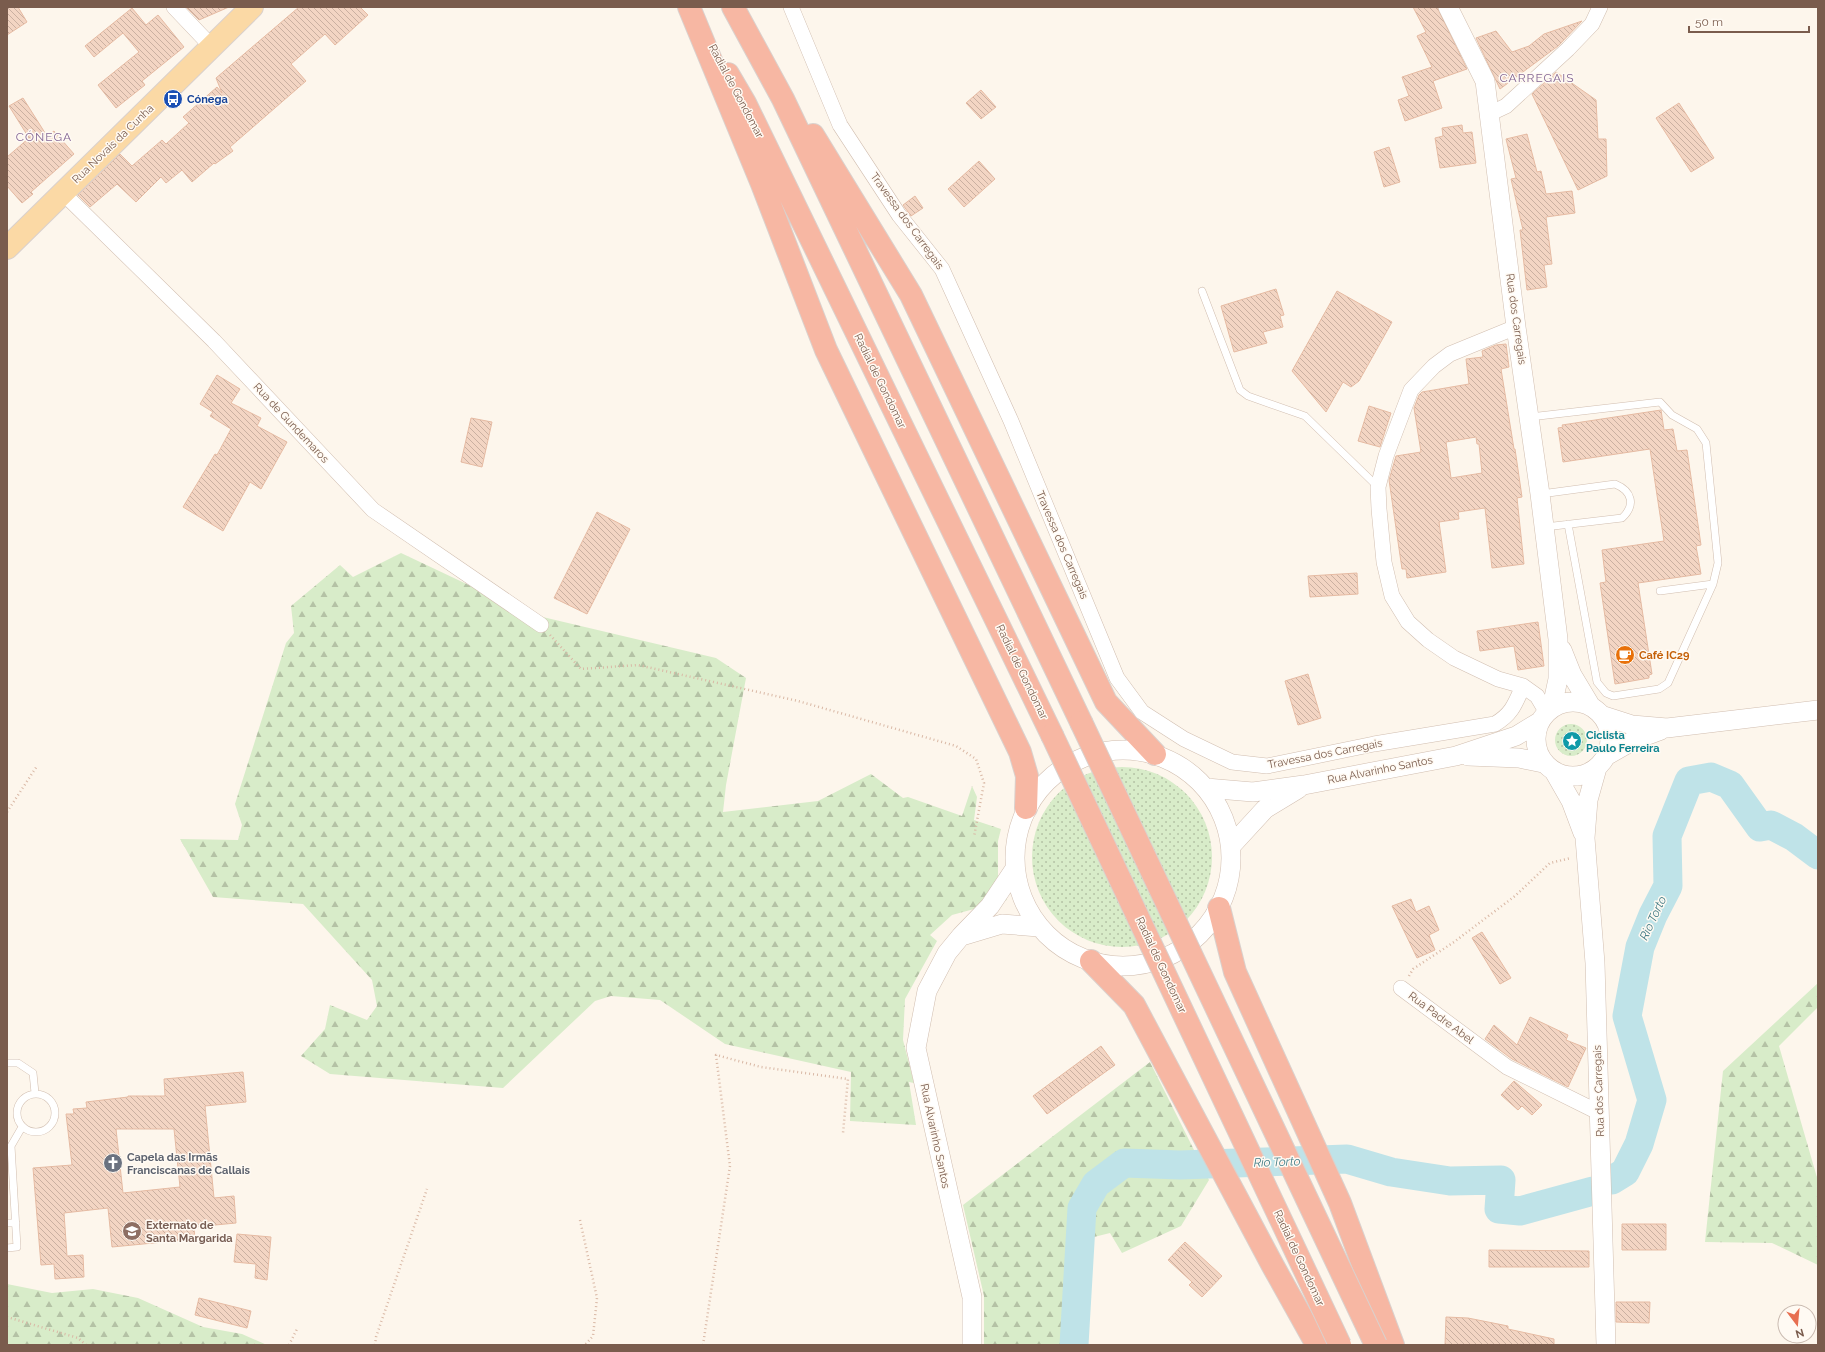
<svg xmlns="http://www.w3.org/2000/svg" width="1825" height="1352" viewBox="0 0 1825 1352" font-family="Raleway,sans-serif">
<style>
.grass{fill:url(#grass-dots)}
.forest{fill:url(#forest-firs)}
.lines{fill:none;stroke-linecap:round;stroke-linejoin:round}
.river{stroke:#bfe3e8;stroke-width:29}
.building{fill:url(#building-back-hatch);stroke:#e6bba3;fill-rule:evenodd}
.service-casing{stroke:#d1beb0;stroke-width:8}
.minor-casing{stroke:#d1beb0;stroke-width:16}
.tertiary-casing{stroke:#d1beb0;stroke-width:20}
.primary-casing{stroke:#dad1cd;stroke-width:24}
.motorway-casing{stroke:#dad1cd;stroke-width:24}
.path{stroke:#d9b8a5;stroke-width:2.5;stroke-dasharray:1 3;stroke-linecap:butt}
.service{stroke:#fff;stroke-width:7}
.minor{stroke:#fff;stroke-width:15}
.tertiary{stroke:#fff;stroke-width:19}
.primary{stroke:#fbd9a5;stroke-width:22}
.motorway{stroke:#f7b7a3;stroke-width:22}
.motorway-bridge-casing{stroke:#dad1cd;stroke-width:24;stroke-linecap:butt}
.motorway-bridge{stroke:#f7b7a3;stroke-width:22}
.labels{text-anchor:middle;dominant-baseline:central;stroke-width:3;stroke-linejoin:round;paint-order:stroke}
.street-label{font-size:11px;fill:#7a5c4d;stroke:#fffaf3}
.transit-label{font-size:11px;font-weight:bold;fill:#164399;stroke:#fffaf3;text-anchor:start}
.food-label{font-size:11px;font-weight:bold;fill:#c56008;stroke:#fffaf3;text-anchor:start}
.culture-label{font-size:11px;font-weight:bold;fill:#0d838f;stroke:#fffaf3;text-anchor:start}
.worship-label{font-size:11px;font-weight:bold;fill:#5b616d;stroke:#fffaf3;text-anchor:start}
.education-label{font-size:11px;font-weight:bold;fill:#785e54;stroke:#fffaf3;text-anchor:start}
.neighbourhood-label{font-size:12px;letter-spacing:1px;fill:#846695;stroke:#fffaf3}
.water-label{font-size:12px;font-style:italic;fill:#437c86;stroke:#fffaf3}
</style>
<defs>
<pattern id="grass-dots" width="8" height="8" patternUnits="userSpaceOnUse"><rect width="8" height="8" fill="#d8ecc9"/><path d="M2 2h.1M6 6h.1" fill="none" stroke="#b4c2a5" stroke-width="1.8" stroke-linecap="round"/></pattern>
<pattern id="forest-firs" width="22" height="20" patternUnits="userSpaceOnUse"><rect width="22" height="20" fill="#d8ecc9"/><path d="M5 1l3.5 6h-7zM16 11l3.5 6h-7z" fill="#b4c2a5"/></pattern>
<pattern id="building-back-hatch" width="6" height="6" patternUnits="userSpaceOnUse"><rect width="6" height="6" fill="#f3d5c3"/><path d="M-1 5l2 2M0 0l6 6M5-1l2 2" fill="none" stroke="#cab0a1"/></pattern>
</defs>
<rect width="100%" height="100%" fill="#fdf6ec"/>
<path class="grass" d="M1555 740a16 16 0 1 1 32 0a16 16 0 1 1-32 0Z
M1032 857a90 90 0 1 1 180 0a90 90 0 1 1-180 0Z"/>
<path class="forest" d="M401,553L530,614L716,658L746,678L726,785L723,812L818,801L871,774L903,798L908,797L962,816L972,786L977,797L974,820L1001,829L998,841V880L1007,900L952,915L930,935L937,941L905,999L903,1040L914,1083L909,1082L916,1125L850,1121L851,1072L725,1044L660,1000L611,996L595,1001L503,1088L330,1074L301,1056L325,1029L330,1005L367,1020L377,1006L372,980L303,904L213,897L180,839L238,840L242,825L235,804L286,643L294,633L291,606L340,565L353,577Z
M1818,983V1007L1779,1046L1818,1181V1265L1772,1243L1705,1242L1723,1071Z
M1150,1062L1209,1180L1181,1226L1122,1253L1110,1233L1094,1237L1075,1227L1069,1345H984V1296L963,1205Z
M7,1284L52,1293L93,1289L138,1298L203,1327L242,1334L267,1345H7Z"/>
<g class="lines">
<path class="river" d="M1612,1180L1625,1172L1639,1144L1652,1100L1627,1016L1640,947L1653,915L1668,886L1667,836L1689,781L1711,777L1730,785L1760,827L1771,825L1794,837L1818,855
M1074,1345L1082,1208L1096,1184L1124,1163L1180,1165L1347,1159L1391,1172L1450,1181L1501,1180L1499,1209L1520,1211L1593,1191"/>
</g>
<path class="building" d="M7,7H18L27,22L7,35Z
M186,7H229L199,20Z
M299,7H360L368,15L335,45L325,34L291,64L306,81L230,147L233,151L215,164L214,163L192,182L182,170L166,183L161,177L136,202L117,184L90,207L78,195L120,154L132,166L162,140L166,144L189,123L183,117L217,87L222,93L216,78Z
M1413,7H1437L1467,69L1433,81L1442,108L1405,121L1398,100L1409,96L1402,77L1432,67L1417,36L1426,32Z
M132,8L146,25L158,15L184,47L142,81L145,85L116,108L98,85L139,52L123,33L94,57L85,46Z
M1582,21L1558,46L1500,89L1476,38L1496,31L1512,52L1529,46L1544,34Z
M1556,72L1596,100L1598,139H1606L1607,176L1578,190L1532,94Z
M981,90L996,107L981,119L966,103Z
M23,98L47,136L54,131L74,154L31,192L33,194L22,203L7,186V157L29,138L9,106Z
M1679,103L1714,158L1691,172L1656,118Z
M1462,125L1463,133L1472,132L1476,163L1440,168L1435,138L1443,136L1442,128Z
M1527,134L1537,172L1541,171L1546,194L1572,191L1575,213L1546,217L1552,264L1544,265L1547,287L1527,290L1520,230H1523L1511,179L1516,178L1506,139Z
M1389,147L1400,182L1384,187L1374,152Z
M979,161L995,179L964,207L948,189Z
M915,196L923,208L911,216L903,205Z
M1276,289L1284,315L1280,316L1283,327L1263,332L1267,343L1234,352L1221,306Z
M1337,291L1392,322L1359,381L1351,387L1343,382L1326,412L1292,371Z
M1506,344L1509,367L1501,369L1514,449H1515L1522,497L1517,498L1524,564L1492,568L1485,508L1458,512L1459,519L1439,522L1446,572L1407,578L1406,569H1402L1389,480L1396,456L1421,452L1414,408L1419,395L1422,392L1469,384L1466,359L1483,357L1482,351L1496,345ZM1476,437L1477,444H1479L1482,473L1451,478L1446,442Z
M217,375L240,389L231,403L261,418L257,426L287,442L261,489L250,482L223,531L183,507L215,454L217,455L231,429L210,416L213,412L200,404Z
M1369,406L1391,413L1380,447L1358,441Z
M1661,410L1664,430L1673,429L1677,451L1687,450L1701,545L1696,546L1701,574L1638,583L1652,674L1649,675V678L1615,684L1600,583L1606,582L1602,550L1664,541L1650,449L1563,462L1558,428L1563,427L1562,425Z
M471,418L492,422L482,467L461,462Z
M597,512L630,529L587,614L554,598Z
M1357,573L1358,594L1310,597L1308,576Z
M1538,622L1544,666L1518,670L1514,646L1480,651L1477,631Z
M1308,674L1321,718L1298,725L1285,681Z
M1411,899L1416,912L1429,906L1439,930L1429,935L1435,950L1417,958L1392,906Z
M1482,932L1511,978L1500,984L1472,938Z
M1530,1017L1568,1035L1566,1040L1586,1048L1568,1087L1512,1059L1485,1039L1494,1025L1517,1045Z
M1101,1046L1115,1065L1047,1114L1033,1096Z
M243,1072L246,1102L205,1106L214,1198L234,1196L236,1223L194,1227L195,1239L112,1247L108,1208L64,1213L67,1256L83,1255L84,1277L55,1279L54,1264L41,1265L33,1168L72,1165L66,1114H74L73,1109L87,1108L86,1102L128,1097V1096H165L164,1079ZM116,1129H174L180,1187L123,1193Z
M1514,1081L1542,1105L1532,1115L1522,1106L1518,1110L1501,1095Z
M1622,1224H1666V1250H1622Z
M237,1234L271,1237L267,1280L255,1278L256,1264L234,1262Z
M1185,1242L1222,1276L1202,1297L1189,1285L1192,1282L1168,1260Z
M1489,1250L1589,1251V1267H1489Z
M199,1298L251,1311L247,1328L195,1315Z
M1616,1302H1650L1649,1323L1616,1322Z
M1446,1317L1468,1318L1508,1326V1329L1554,1339V1345H1445Z"/>
<g class="lines">
<defs>
<path id="service" d="M1202,291L1240,390L1248,396L1305,416L1378,487
M1530,417L1660,402L1672,415L1697,429L1706,443L1718,563L1713,584L1668,683L1659,689L1613,696L1606,693L1597,682L1568,524
M1541,494L1615,484C1632,491 1636,505 1622,518L1545,527
M1660,591L1713,584
M7,1063H18L33,1073L35,1093
M17 1113a19 19 0 1 1 38 0a19 19 0 1 1-38 0Z
M7,1223H16
M7,1248L17,1247L11,1146L22,1127"/>
<path id="minor" d="M174,7L212,47
M791,7L840,125L899,215L942,269L1011,421L1117,678L1142,712L1184,739L1232,762L1267,766L1374,744L1495,724C1512,714 1515,704 1523,686
M1489,114L1506,106L1568,49L1592,24L1600,7
M63,193L214,341L373,510L541,625
M1516,327L1450,354L1434,366L1411,390L1386,456L1378,487L1379,509L1384,562L1392,596L1408,622L1428,640L1454,658L1498,679L1523,686L1537,696L1547,713
M1401,988L1507,1067L1600,1113"/>
<path id="tertiary" d="M1448,7L1485,81L1516,327L1540,494L1558,639V679L1552,707
M1562,650L1572,675L1590,705
M1536 739a37 37 0 1 1 74 0a37 37 0 1 1-74 0Z
M1601,715L1632,725L1667,728L1818,710
M1015 858a108 108 0 1 1 216 0a108 108 0 1 1-216 0Z
M1468,756L1519,758L1543,763
M1606,756L1634,740L1661,730
M1597,768L1588,800L1585,838L1595,963L1606,1345
M1555,773L1571,801L1583,833
M1206,788L1253,792L1304,785L1456,756L1516,736L1539,722
M1231,846L1265,809L1298,789
M962,936L1002,924L1039,927
M972,1345V1297L916,1048L927,991L947,953L961,936L990,906L1014,870"/>
<path id="primary" d="M7,248L252,7"/>
<path id="motorway" d="M689,7L762,184L826,350L1020,752L1027,776L1026,808
M733,7L783,99L1081,722
M728,74L745,103L1052,735
M813,135L911,295L1106,702L1155,754
M1219,908L1235,972L1340,1203L1393,1345
M1091,961L1134,1005L1273,1266L1317,1345"/>
</defs>
<use href="#service" class="service-casing"/>
<use href="#minor" class="minor-casing"/>
<use href="#tertiary" class="tertiary-casing"/>
<use href="#primary" class="primary-casing"/>
<use href="#motorway" class="motorway-casing"/>
<path class="path" d="M550,635L581,669L638,665L798,701L956,746L976,759L984,783L974,837
M7,812L37,766
M1409,976L1413,969L1454,942L1515,896L1550,863L1571,858
M580,1220L597,1298L593,1336L585,1345
M7,1317L78,1338L86,1345
M255,1345L256,1343
M289,1345L297,1329
M375,1345L376,1337L427,1189
M703,1345L730,1166L716,1055L761,1067L848,1079L843,1133"/>
<use href="#service" class="service"/>
<use href="#minor" class="minor"/>
<use href="#tertiary" class="tertiary"/>
<use href="#primary" class="primary"/>
<use href="#motorway" class="motorway"/>
<defs>
<path id="motorway-bridge" d="M1081,722L1376,1345
M1052,735L1340,1345"/>
</defs>
<use href="#motorway-bridge" class="motorway-bridge-casing"/>
<use href="#motorway-bridge" class="motorway-bridge"/>
</g>
<defs>
<symbol id="bus-disc" viewBox="-11 -11 22 22"><circle r="9.5" fill="#1a4fb4" stroke="#fffaf3"/><path d="M-5-6H5V4H4V6H2V4H-2V6H-4V4H-5ZM-3.5-4V0h7V-4ZM-3.5 1.2v1.5H-2V1.2ZM2 1.2v1.5H3.5V1.2Z" fill="#fff"/></symbol>
<symbol id="cafe-disc" viewBox="-11 -11 22 22"><circle r="9.5" fill="#e8710a" stroke="#fffaf3"/><path d="M-5.5-4.5H6V0H3Q3 3.5 0 3.5H-2.5Q-5.5 3.5-5.5 0ZM3-3.2v2h1.7v-2ZM-6 4.5H4V6H-6Z" fill="#fff"/></symbol>
<symbol id="sight-disc" viewBox="-11 -11 22 22"><circle r="9.5" fill="#0f9aa8" stroke="#fffaf3"/><path d="M0-6L1.8-2.2L6-1.7L2.9 1.2L3.7 5.4L0 3.3L-3.7 5.4L-2.9 1.2L-6-1.7L-1.8-2.2Z" fill="#fff"/></symbol>
<symbol id="church-disc" viewBox="-11 -11 22 22"><circle r="9.5" fill="#6b7280" stroke="#fffaf3"/><path d="M-1.2-6h2.4v3.5h3.3v2.4h-3.3V6h-2.4V-.1h-3.3v-2.4h3.3Z" fill="#fff"/></symbol>
<symbol id="school-disc" viewBox="-11 -11 22 22"><circle r="9.5" fill="#8d6e63" stroke="#fffaf3"/><path d="M0-5L7-2L0 1L-7-2ZM-4 1L0 2.5L4 1V4Q0 6-4 4Z" fill="#fff"/></symbol>
</defs>
<g fill-rule="evenodd">
<use href="#bus-disc" x="162" y="88" width="22" height="22"/>
<use href="#cafe-disc" x="1614" y="644" width="22" height="22"/>
<use href="#sight-disc" x="1561" y="730" width="22" height="22"/>
<use href="#church-disc" x="102" y="1152" width="22" height="22"/>
<use href="#school-disc" x="121" y="1220" width="22" height="22"/>
</g>
<g class="labels">
<g class="street-label">
<text transform="translate(736 91) rotate(62)">Radial de Gondomar</text>
<text transform="translate(113 144) rotate(-44)">Rua Novais da Cunha</text>
<text transform="translate(907 221) rotate(54)">Travessa dos Carregais</text>
<text transform="translate(1516 319) rotate(82)">Rua dos Carregais</text>
<text transform="translate(880 381) rotate(64)">Radial de Gondomar</text>
<text transform="translate(291 423) rotate(47)">Rua de Gundemaros</text>
<text transform="translate(1062 545) rotate(67)">Travessa dos Carregais</text>
<text transform="translate(1022 672) rotate(64)">Radial de Gondomar</text>
<text transform="translate(1325 754) rotate(-11)">Travessa dos Carregais</text>
<text transform="translate(1380 770) rotate(-11)">Rua Alvarinho Santos</text>
<text transform="translate(1161 965) rotate(65)">Radial de Gondomar</text>
<text transform="translate(1441 1018) rotate(37)">Rua Padre Abel</text>
<text transform="translate(1599 1091) rotate(-92)">Rua dos Carregais</text>
<text transform="translate(935 1136) rotate(78)">Rua Alvarinho Santos</text>
<text transform="translate(1299 1258) rotate(65)">Radial de Gondomar</text>
</g>
<g class="transit-label">
<text x="187" y="99">Cónega</text>
</g>
<g class="food-label">
<text x="1639" y="655">Café IC29</text>
</g>
<g class="culture-label">
<text x="1586" y="735">Ciclista<tspan x="1586" dy="13">Paulo Ferreira</tspan></text>
</g>
<g class="worship-label">
<text x="127" y="1157">Capela das Irmãs<tspan x="127" dy="13">Franciscanas de Callais</tspan></text>
</g>
<g class="education-label">
<text x="146" y="1225">Externato de<tspan x="146" dy="13">Santa Margarida</tspan></text>
</g>
<g class="neighbourhood-label">
<text x="1537" y="78">CARREGAIS</text>
<text x="44" y="137">CÓNEGA</text>
</g>
<g class="water-label">
<text transform="translate(1653 918) rotate(-65)">Rio Torto</text>
<text transform="translate(1277 1162) rotate(-2)">Rio Torto</text>
</g>
</g>
<rect width="1825" height="1352" fill="none" stroke="#7a5c4d" stroke-width="16"/>
<g transform="translate(1797 1324) rotate(164)"><circle r="19" fill="#fffaf3" stroke="#cabbb1"/>
<path d="M0-3L7 15L0 10L-7 15Z" fill="#e76f51"/>
<text y="-6" font-size="11" font-weight="bold" text-anchor="middle" fill="#7a5c4d">N</text>
</g>
<path d="M1689 26v6h120v-6" fill="none" stroke="#7a5c4d" stroke-width="2"/>
<text x="1695" y="26" font-size="12" fill="#7a5c4d" stroke="#fffaf3" stroke-width="3" paint-order="stroke">50 m</text>
</svg>
